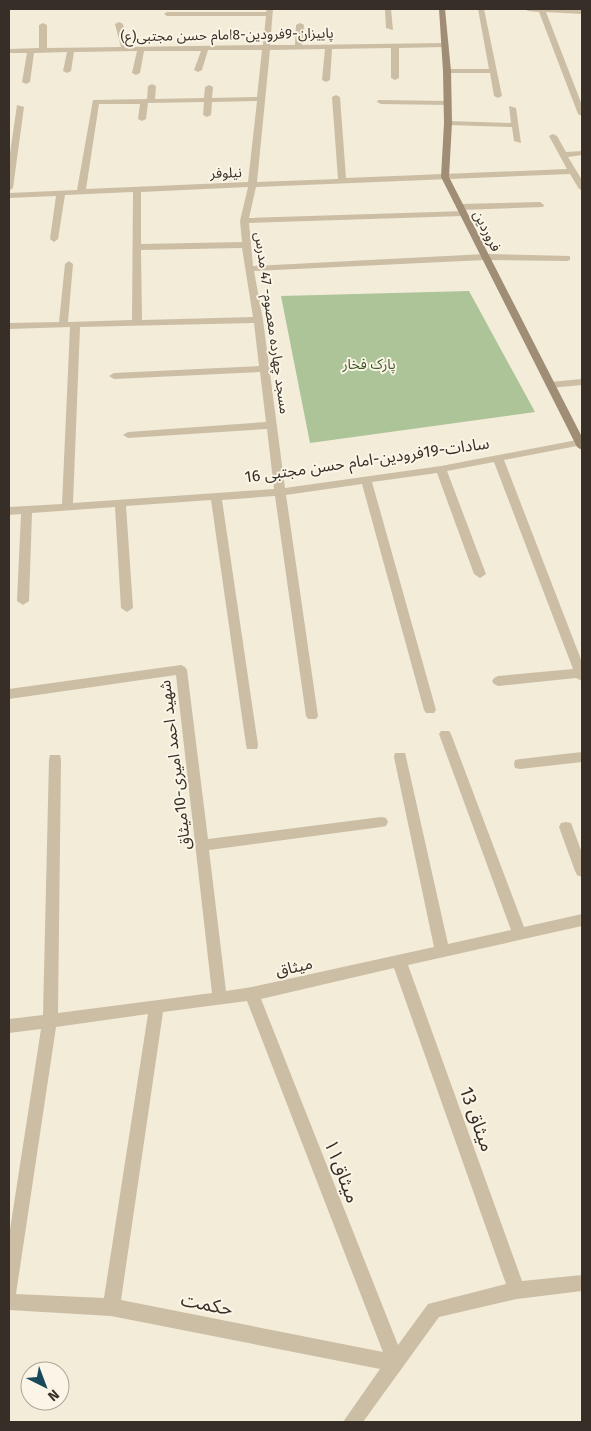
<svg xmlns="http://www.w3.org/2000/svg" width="591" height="1431" viewBox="0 0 591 1431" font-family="'Fira Sans','Noto Sans Arabic',sans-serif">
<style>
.green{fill:#adc398}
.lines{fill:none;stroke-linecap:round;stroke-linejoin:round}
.street{fill:#ccbea5;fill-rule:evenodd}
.secondary{fill:#a08d76;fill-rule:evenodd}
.labels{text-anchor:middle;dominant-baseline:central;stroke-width:4;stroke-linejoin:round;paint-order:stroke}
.far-street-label{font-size:14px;fill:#372f27;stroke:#faf5e6}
.far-park-label{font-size:14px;fill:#3d5729;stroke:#faf5e6}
.street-label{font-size:16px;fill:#372f27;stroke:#faf5e6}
.near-street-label{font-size:19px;fill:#372f27;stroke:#faf5e6}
</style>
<rect width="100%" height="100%" fill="#f3ecd9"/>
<path class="green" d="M469,291L535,412L310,443L281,296Z"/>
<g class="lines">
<path class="street" d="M267,9H273L270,45H295L296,25L300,23L304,25L302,45L445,43L449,45L445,47L399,48V78L395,80L391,78V48L332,49L330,80L326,82L322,80L325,49L270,50L257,182L338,179L332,97L336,95L340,97L346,178L567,169L549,136L553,134L557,136L566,152L582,151V155L568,157L582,180V190L579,189L570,174L256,187L249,218L466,211L467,213L463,216L249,223L253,266L485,254L570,256V260L567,261L485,260L254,271L263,320L285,488L441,466L582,439V445L504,460L582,662V681L576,678L498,686L494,684L492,681L494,678L498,676L573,669L494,462L447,471L486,574L480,578L474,574L437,473L372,482L436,710L434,713H426L424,710L362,484L286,495L318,716L316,719H308L306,716L275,496L222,500L258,745L257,749H247L246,745L211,500L126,506L133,608L127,612L121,608L115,507L32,513L29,601L23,605L17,601L21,514L9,515V507L62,504L70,327L9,329V323L59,322L65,264L69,261L73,264L68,322L132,320L133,192L65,195L58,239L54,242L50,239L56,196L9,198V193L77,190L93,100L147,99L148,86L152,84L156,86L155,99L204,98L205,87L209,85L213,87L212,98L257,97L262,50H208L202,70L198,72L194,70L201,51H144L140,73L136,75L132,73L137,51L74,52L71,71L67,73L63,71L67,52L34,53L30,82L26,84L22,82L27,53H9V49L39,48V25L43,23L47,25V48L121,47L115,24L119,22L123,24L128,47L263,45L266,16H167L164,14L167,12H266ZM257,101L248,182L86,189L99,104H140L138,119L142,121L146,119L148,103L204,102L203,115L207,117L211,115L212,102ZM248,187L240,221L242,242L141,244V192ZM242,248L253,317L142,320L141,250ZM254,323L259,366L114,373L109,376L114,379L260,372L266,422L128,432L123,435L128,438L267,429L274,489L73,503L80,327Z
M385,9H391L393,30L386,28Z
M478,9H484L502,96L498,98L494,96L490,73H447L443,71L447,69H489Z
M525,9L582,10V14L546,12L582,105V116L578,114L539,12L528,11Z
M378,100L448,101L452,103L448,105L381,104L377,102Z
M17,105L24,107L13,188L9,191V160Z
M509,106L516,108L521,143L514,141L512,127L448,125L444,123L448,121L511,123Z
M540,202L544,205L543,207L460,210L456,207L460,204Z
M582,379V385L550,388L545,385L550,382Z
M181,665L185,667L187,670L208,839L381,817L386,818L388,822L386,826L381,827L209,850L226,991L252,987L434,947L394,757L395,753H405L406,757L448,944L511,930L439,734L441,731H449L451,734L524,927L582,914V926L408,965L522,1281L582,1275V1291L517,1299L439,1317L363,1422H343L380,1369L111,1316L9,1310V1236L41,1029L9,1033V1019L43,1015L49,759L50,755H60L61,759L58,1013L212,993L176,675L9,699V689ZM394,968L506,1284L428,1304L398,1345L261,999ZM247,1001L383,1352L121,1300L163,1012ZM148,1014L104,1298L16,1294L56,1027Z
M582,752V762L520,769L515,768L514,764L515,760L520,759Z
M566,822L571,823L582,853V877L577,875L575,871L559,827L561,823Z"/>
<path class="secondary" d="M439,9H445L451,71L452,123L449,177L582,437V450L577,447L441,177L444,123L443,71Z"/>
</g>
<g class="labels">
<g class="far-street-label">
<text transform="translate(227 35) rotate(-1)">پاییزان-9فرودین-8امام حسن مجتبی(ع)</text>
<text transform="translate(226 173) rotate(-2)">نیلوفر</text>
<text transform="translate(487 231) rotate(63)">فروردین</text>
<text transform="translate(272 323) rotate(82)">مسجد چهارده معصوم- 47 مدرس</text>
</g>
<g class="far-park-label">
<text x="369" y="364">پارک فخار</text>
</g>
<g class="street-label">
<text transform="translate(367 460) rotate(-8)">سادات-19فرودین-امام حسن مجتبی 16</text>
<text transform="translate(175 765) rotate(-97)">شهید احمد امیری-10میثاق</text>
<text transform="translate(294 967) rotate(-13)">میثاق</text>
</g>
<g class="near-street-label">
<text transform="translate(477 1119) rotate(70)">میثاق 13</text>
<text transform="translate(342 1171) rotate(69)">میثاق۱۱</text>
<text transform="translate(207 1304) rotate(11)">حکمت</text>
</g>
</g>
<rect width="591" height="1431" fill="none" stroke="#372f27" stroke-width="20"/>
<g transform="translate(45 1386) rotate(138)"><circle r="24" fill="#faf5e6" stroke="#aca69a"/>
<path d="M0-4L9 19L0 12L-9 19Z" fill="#194a5b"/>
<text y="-8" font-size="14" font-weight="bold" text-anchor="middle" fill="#372f27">N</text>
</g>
</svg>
